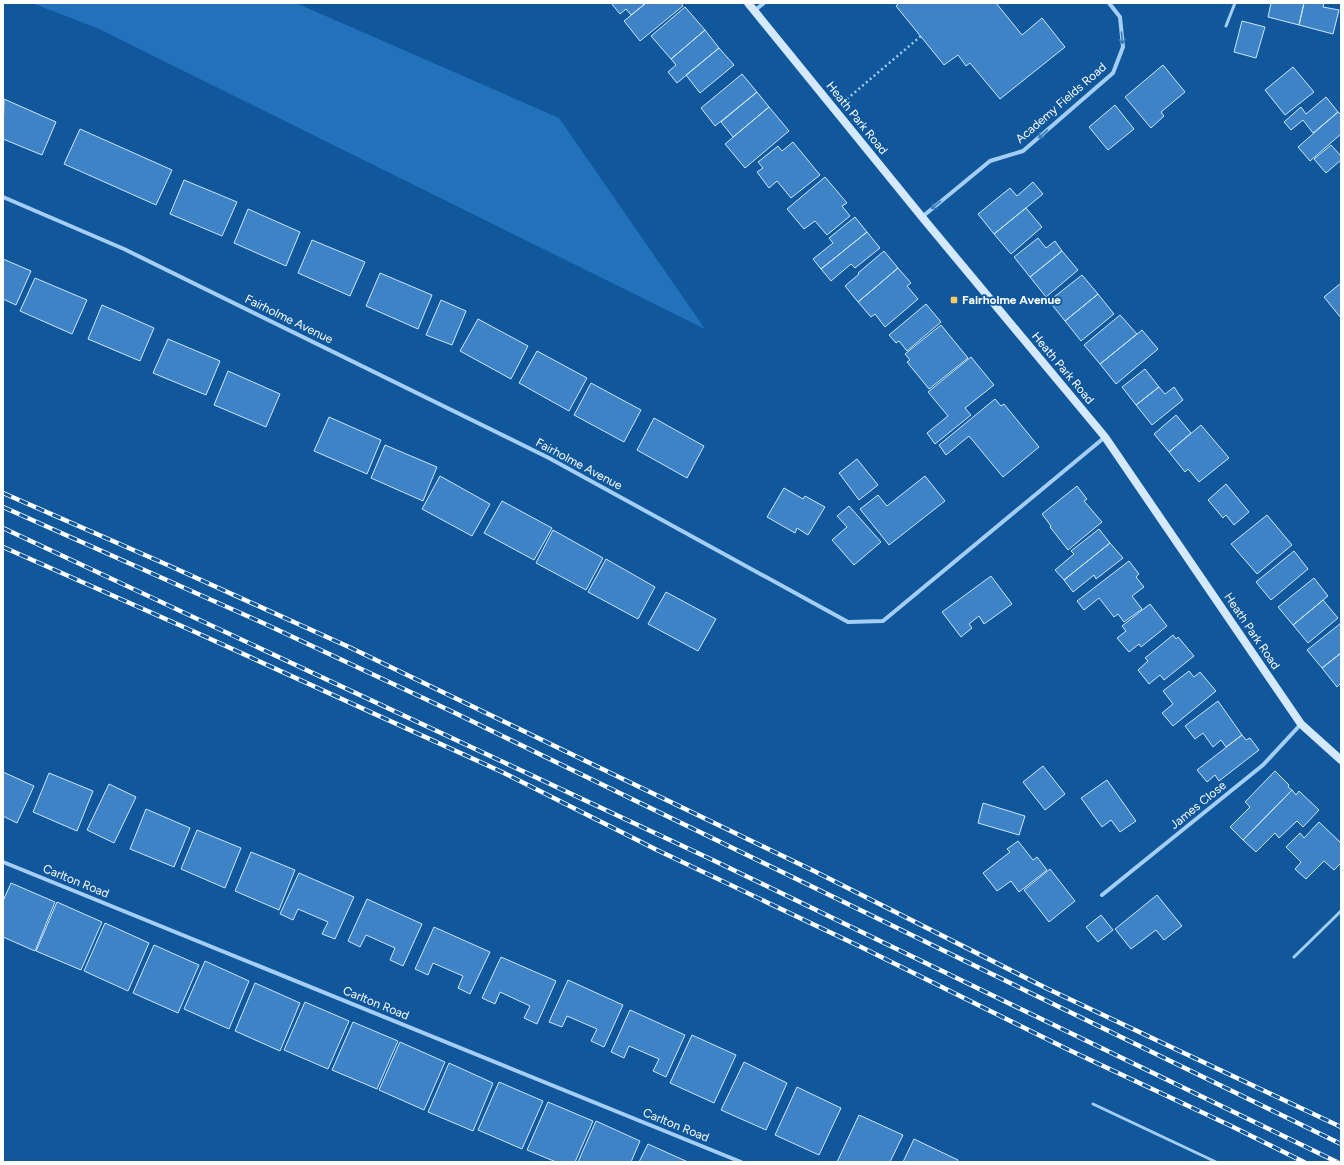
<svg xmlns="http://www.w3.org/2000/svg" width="1344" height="1165" viewBox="0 0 1344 1165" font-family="Figtree,sans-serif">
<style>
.green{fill:#2272bb}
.building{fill:#3e83c5;stroke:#cde7fe}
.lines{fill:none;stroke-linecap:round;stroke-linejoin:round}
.path{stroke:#a4cef5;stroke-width:2.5;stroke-dasharray:2 3;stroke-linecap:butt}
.lane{stroke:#a4cef5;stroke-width:3}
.street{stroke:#a4cef5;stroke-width:4}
.secondary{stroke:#d4e9fe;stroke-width:8}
.rail-casing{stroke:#fff;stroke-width:4.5}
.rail{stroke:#10579c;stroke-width:3;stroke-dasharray:9;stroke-linecap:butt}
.oneway{stroke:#3c7bb7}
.poi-dot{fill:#ffc968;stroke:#10579c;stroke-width:1.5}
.labels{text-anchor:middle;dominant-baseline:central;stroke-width:3.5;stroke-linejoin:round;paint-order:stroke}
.street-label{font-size:12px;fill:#fff;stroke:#10579c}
.poi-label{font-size:12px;font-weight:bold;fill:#fff;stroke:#10579c;text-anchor:start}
</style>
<rect width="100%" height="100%" fill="#10579c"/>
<path class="green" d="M32,3H296L559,118L705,329L97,28Z"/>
<path class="building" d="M611,3H646L631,15L626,9L620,14Z
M646,3H681L683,6L640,41L624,21Z
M899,3H996L1022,35L1042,18L1065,47L1000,99L970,63L966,66L958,55L944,65L896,6Z
M1271,3H1304L1299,25L1268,17Z
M1304,3H1324L1323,7L1339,10L1333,34L1299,25Z
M685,7L705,30L671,59L651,36Z
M1242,21L1265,27L1256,58L1234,52Z
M705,30L719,48L677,83L668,72L676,65L671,59Z
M719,48L734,65L700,93L686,75Z
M1163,65L1185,92L1161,112L1164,116L1151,128L1125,97Z
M1293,67L1314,92L1285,115L1265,90Z
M742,74L757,92L715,126L701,108Z
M757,92L769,107L733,137L721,122Z
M1326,97L1338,112L1313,133L1303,120L1291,130L1284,122L1301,107L1306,114Z
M4,99L56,122L42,155L3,139Z
M1115,105L1134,129L1108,150L1089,127Z
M769,107L789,131L745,168L725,144Z
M1338,112L1341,115V134L1310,161L1298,147Z
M80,129L172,170L156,205L64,164Z
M793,142L820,175L791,198L777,181L769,188L757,172L763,168L758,162L778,146L782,151Z
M1331,145L1341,156V160L1326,173L1314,159Z
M825,177L847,203L842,206L850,216L827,235L815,221L804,229L787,209Z
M184,180L237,202L222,236L170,214Z
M1033,182L1043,194L994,234L978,214L1010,188L1017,196Z
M1026,208L1042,227L1011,254L994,234Z
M248,209L300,232L286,266L234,243Z
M855,217L867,232L821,269L813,259L833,243L829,238Z
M867,232L880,248L855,268L851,264L831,281L821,269Z
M1038,238L1046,248L1055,241L1062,251L1030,277L1014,257Z
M312,240L365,262L350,296L298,273Z
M884,251L898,268L858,302L845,286L859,274L858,273Z
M1062,251L1078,270L1046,297L1030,277Z
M3,259L31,271L16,305L3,299Z
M898,268L911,283L907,286L918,299L885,327L875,314L871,317L858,302Z
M380,273L432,295L418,329L366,306Z
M1082,275L1098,294L1065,321L1049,301Z
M35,278L87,300L72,334L20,311Z
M1341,283V318L1324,297Z
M1098,294L1114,314L1081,341L1065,321Z
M441,300L466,311L452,345L426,335Z
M926,304L941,322L907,351L899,341L896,343L889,335Z
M102,305L154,328L140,361L88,339Z
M1120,315L1137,334L1100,364L1084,345Z
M478,319L528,346L511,379L460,351Z
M941,325L968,358L929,389L907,362L910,360L905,354Z
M1142,330L1158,349L1116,384L1100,364Z
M168,339L220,361L206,395L153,373Z
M537,351L587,378L569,411L519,383Z
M971,357L994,385L965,408L971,415L935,444L927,433L948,416L928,392Z
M1145,369L1159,387L1136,405L1122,387Z
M228,371L280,394L266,427L214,405Z
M591,383L641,410L624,442L574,415Z
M1159,387L1165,394L1174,387L1183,400L1152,425L1136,405Z
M995,399L1001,406L1004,404L1039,447L1003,477L969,436L946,455L939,445Z
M1176,415L1191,433L1169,452L1154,434Z
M329,417L381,440L367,474L314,451Z
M654,418L704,446L687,478L637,450Z
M1201,425L1229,458L1199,482L1188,469L1185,472L1169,452Z
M385,445L437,467L423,501L371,478Z
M857,459L878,485L859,500L839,473Z
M440,476L490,504L472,536L422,509Z
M925,476L945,501L889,545L860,509L878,495L887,506Z
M1226,484L1249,512L1234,525L1226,515L1223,518L1208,500Z
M1077,486L1087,499L1084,501L1102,522L1068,550L1050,527L1051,526L1042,514Z
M784,488L803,499L805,496L825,507L808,535L797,528L795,533L767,517Z
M502,501L552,528L534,560L484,533Z
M849,506L881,542L854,565L832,540L847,527L837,516Z
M1267,515L1292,545L1257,574L1231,544Z
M1099,529L1110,543L1064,580L1055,570L1074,554L1071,551Z
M553,530L603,558L586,590L536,563Z
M1110,543L1123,558L1096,579L1094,575L1073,592L1064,580Z
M1294,551L1308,569L1271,600L1256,582Z
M606,559L655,587L638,619L588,592Z
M1129,561L1139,574L1136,577L1144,587L1132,596L1142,609L1124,622L1118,614L1114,617L1099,598L1084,610L1077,601Z
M991,576L1012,604L984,624L979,616L969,624L972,628L961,637L942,612Z
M1314,578L1328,596L1293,625L1278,607Z
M666,592L716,619L698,651L648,624Z
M1323,600L1338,618L1308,643L1293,625Z
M1150,604L1167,626L1141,647L1139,644L1129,652L1117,638L1126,631L1122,626Z
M1341,623V653L1322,668L1307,650Z
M1173,635L1176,639L1178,637L1194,656L1164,680L1160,675L1149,684L1138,670L1148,661L1145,658Z
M1341,653V683L1337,687L1322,668Z
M1189,671L1194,677L1200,672L1216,691L1173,726L1162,713L1173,704L1163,691Z
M1218,701L1242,735L1226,747L1221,740L1213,747L1203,733L1195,739L1185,726Z
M1242,735L1246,740L1250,738L1259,750L1219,781L1215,775L1207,782L1197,770Z
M1043,766L1065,794L1045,810L1023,782Z
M1275,771L1289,785L1288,787L1292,790L1243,840L1230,827L1250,807L1245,802Z
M3,772L34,786L17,823L3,816Z
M49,773L93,791L77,831L33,812Z
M1107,780L1136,821L1120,832L1111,820L1102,827L1081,798Z
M109,784L136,797L114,843L87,830Z
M1292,790L1296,795L1299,791L1319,810L1303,827L1297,821L1279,838L1275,833L1256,852L1243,840Z
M983,803L1025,816L1019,835L978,823Z
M146,809L190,828L174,867L130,849Z
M1319,822L1341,843V863L1334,870L1324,861L1306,879L1295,869L1301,862L1286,847L1300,833L1304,838Z
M197,830L241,848L225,888L181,869Z
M1018,841L1033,860L1037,857L1047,870L1019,892L1011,881L997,891L983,873L1010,852L1007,849Z
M251,852L295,870L279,910L235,891Z
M1050,869L1075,901L1049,922L1024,890Z
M299,873L354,897L335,939L322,934L328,922L298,909L293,920L280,914Z
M11,883L55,902L35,951L3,937V901Z
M1157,895L1182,926L1164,940L1156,930L1131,949L1115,929Z
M367,899L422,924L403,966L390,960L395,948L366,935L360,947L348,941Z
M57,902L102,922L81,970L36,951Z
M1101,915L1113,930L1098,942L1086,927Z
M105,923L149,943L128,991L84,971Z
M434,927L490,952L470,994L458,988L463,976L433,963L428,975L415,969Z
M154,945L199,965L178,1013L133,993Z
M501,957L556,981L537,1024L524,1018L530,1006L500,992L495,1004L482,998Z
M205,961L249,981L229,1029L184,1009Z
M568,980L623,1005L604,1047L591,1041L597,1029L567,1016L562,1027L549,1022Z
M255,983L300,1003L280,1051L235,1031Z
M305,1002L349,1021L328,1069L284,1050Z
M630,1010L685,1035L666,1077L653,1071L659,1059L629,1046L624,1058L611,1052Z
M353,1022L398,1041L377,1089L332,1070Z
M692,1035L736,1055L714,1103L670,1083Z
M400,1042L445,1062L424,1110L379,1090Z
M744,1062L787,1083L766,1130L721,1110Z
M449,1063L493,1083L473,1131L428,1112Z
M499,1082L543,1101L522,1149L478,1130Z
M797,1087L841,1108L819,1155L775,1135Z
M548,1102L593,1121L575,1162H556L527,1150Z
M859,1115L903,1135L890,1162H837Z
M596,1121L640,1141L631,1162H578Z
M914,1139L958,1160L957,1162H903Z
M648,1144L688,1162H639Z"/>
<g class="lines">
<path class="path" d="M847,99L921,36"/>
<path class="lane" d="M1226,26L1235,3
M1294,957L1341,911
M1093,1104L1216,1162"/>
<path class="street" d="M754,11L764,3
M3,197L124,249L549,458L848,622L883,621L1105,437
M922,217L990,161L1023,151L1113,73L1123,47L1120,17L1109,3
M3,862L741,1162
M1102,895L1263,765L1301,724"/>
<path class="secondary" d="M748,3L922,217L1105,437L1301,724L1341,760"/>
<defs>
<path id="rail" d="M3,493L170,566L349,647L814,871L1048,989L1341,1127
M3,507L263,623L453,712L1341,1144
M3,528L719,863L1337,1162
M3,547L195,632L502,772L657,850L861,947L1069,1050L1229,1125L1304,1162"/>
</defs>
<use href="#rail" class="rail-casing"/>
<use href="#rail" class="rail"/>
</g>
<defs><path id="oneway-shaft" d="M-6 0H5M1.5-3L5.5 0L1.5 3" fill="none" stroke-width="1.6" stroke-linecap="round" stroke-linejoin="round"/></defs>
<g class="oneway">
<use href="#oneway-shaft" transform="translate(1122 38) rotate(85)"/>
<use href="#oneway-shaft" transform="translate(1043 134) rotate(139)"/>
<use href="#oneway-shaft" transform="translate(936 205) rotate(141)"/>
</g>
<rect class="poi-dot" x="950" y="296" width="8" height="8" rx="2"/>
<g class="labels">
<g class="street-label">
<text transform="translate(1061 103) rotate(-41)">Academy Fields Road</text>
<text transform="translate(857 118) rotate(51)">Heath Park Road</text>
<text transform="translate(289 319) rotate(26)">Fairholme Avenue</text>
<text transform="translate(1063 368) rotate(50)">Heath Park Road</text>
<text transform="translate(579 464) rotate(28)">Fairholme Avenue</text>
<text transform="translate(1252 631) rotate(56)">Heath Park Road</text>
<text transform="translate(1198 805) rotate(-39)">James Close</text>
<text transform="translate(76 881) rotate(22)">Carlton Road</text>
<text transform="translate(376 1003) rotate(22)">Carlton Road</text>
<text transform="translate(676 1125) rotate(22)">Carlton Road</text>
</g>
<g class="poi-label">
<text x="962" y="300">Fairholme Avenue</text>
</g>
</g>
<rect width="1344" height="1165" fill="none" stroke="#ffffff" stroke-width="8"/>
</svg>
